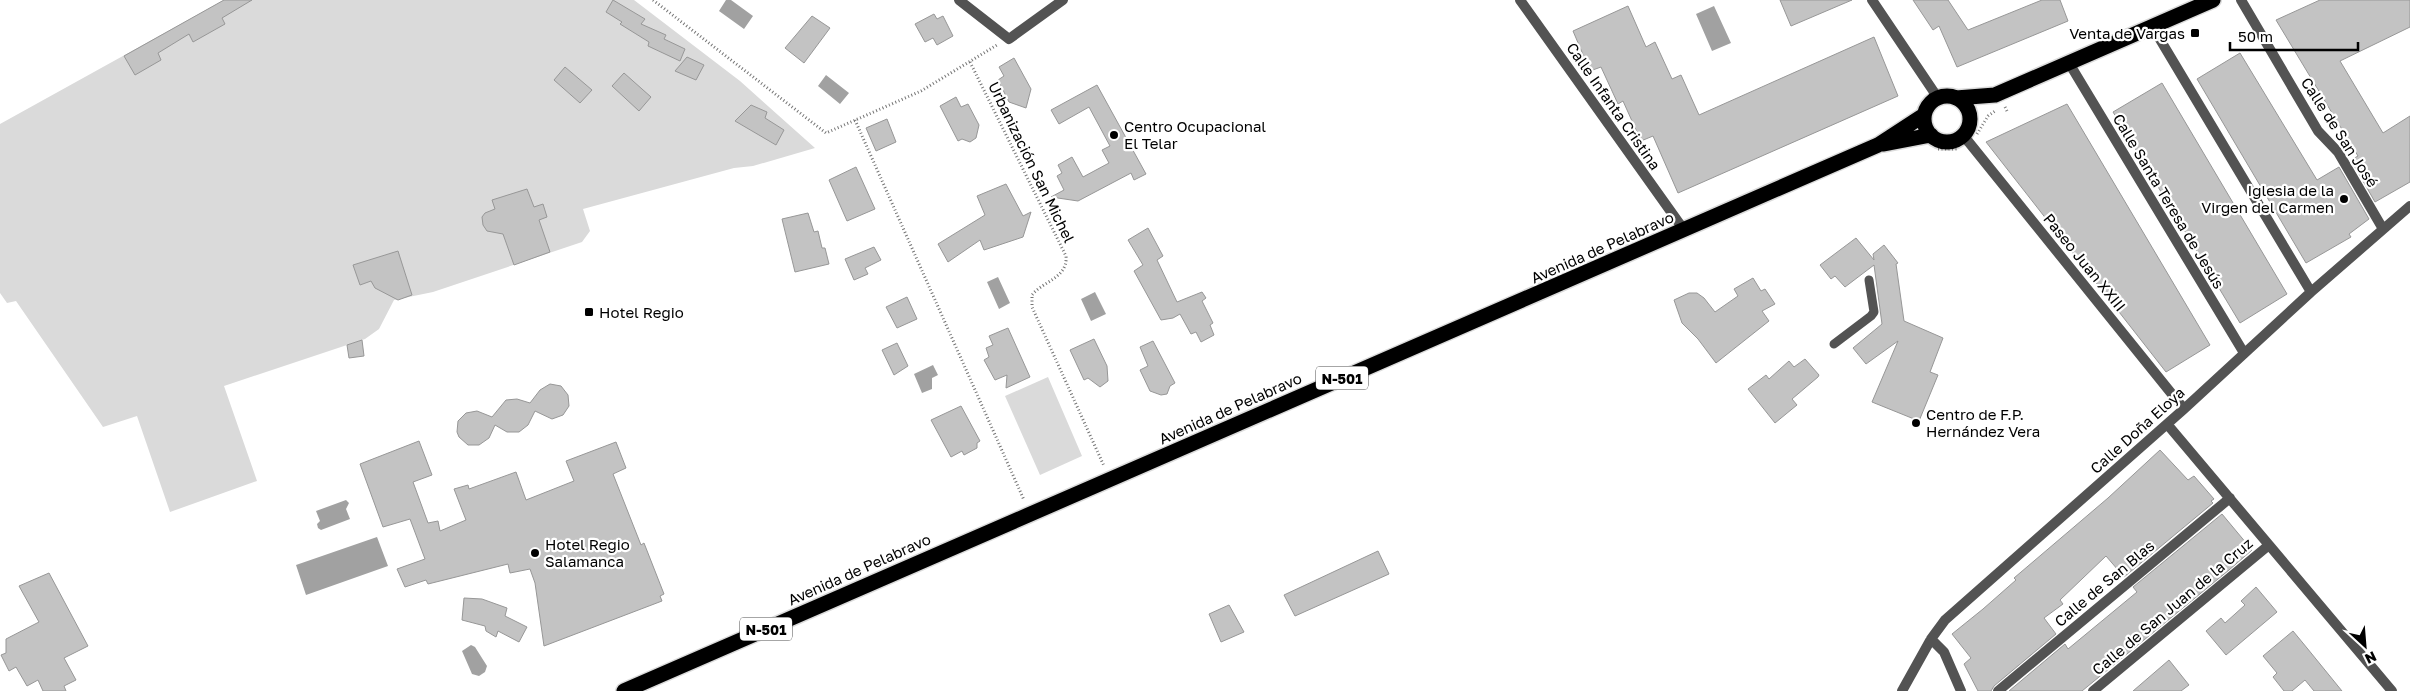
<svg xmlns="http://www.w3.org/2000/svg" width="2410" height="691" viewBox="0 0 2410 691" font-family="'Golos Text',sans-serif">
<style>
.green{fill:#dadada}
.water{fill:#a1a1a1}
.building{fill:#c3c3c3;stroke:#979797}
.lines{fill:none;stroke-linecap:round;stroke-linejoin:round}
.highway-casing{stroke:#dbdbdb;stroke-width:18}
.path{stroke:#757575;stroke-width:3;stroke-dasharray:1 2.5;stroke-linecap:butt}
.lane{stroke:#535353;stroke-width:9}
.street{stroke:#535353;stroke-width:10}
.highway{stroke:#000;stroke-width:15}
.poi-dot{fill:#000;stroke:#fff;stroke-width:2}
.labels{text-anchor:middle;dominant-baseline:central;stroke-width:4.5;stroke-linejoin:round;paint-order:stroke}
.shield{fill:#fff;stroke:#4c4c4c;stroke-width:1}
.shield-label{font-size:14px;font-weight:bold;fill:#000}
.poi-label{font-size:15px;fill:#000;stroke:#fff;text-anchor:start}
.street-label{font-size:15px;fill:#000;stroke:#fff}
</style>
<rect width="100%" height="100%" fill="#fff"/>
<path class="green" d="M224,0H634L740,81L815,148L753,166L734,168L583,209L590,231L582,242L433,292L394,300L379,329L365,339L224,386L257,481L170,512L137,416L103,427L16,301L7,303L0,293V124Z
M1048,377L1082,456L1040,475L1005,396Z"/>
<path class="water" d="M726,0H731L753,16L744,29L719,11Z
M1714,6L1731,43L1712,51L1696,14Z
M826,75L849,93L840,104L818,86Z
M998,277L1010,303L999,309L987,282Z
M1095,292L1106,314L1091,321L1081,299Z
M933,365L938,375L932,378V389L922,393L914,374Z
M346,500L349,503L346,509L350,519L321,530L318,528L317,524L320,521L316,511Z
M377,537L388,566L306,595L296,565Z
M471,645L475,647L487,666L485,672L479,676L472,674L462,651Z"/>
<path class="building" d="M224,0H252L222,18L225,24L193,42L189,34L158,53L161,60L135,75L124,56Z
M613,0L645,19L641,24L666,35L664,39L685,49L680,61L648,46L649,42L620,24L622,22L606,12Z
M1780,0H1852L1791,26Z
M1913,0H1948L1968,30L2042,0H2060L2068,21L1957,67L1939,26L1933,30Z
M2320,0H2410V27L2340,61L2383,133L2410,116V182L2375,202L2351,160L2358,156L2276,20Z
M1628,6L1646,47L1655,42L1672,79L1681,75L1699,115L1874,37L1898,96L1678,193L1653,136L1641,141L1623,101L1618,104L1601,67L1590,71L1573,31Z
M934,14L937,19L943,16L953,36L937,45L933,38L925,42L915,24Z
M812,16L830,28L804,63L785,48Z
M2240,53L2317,180L2339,167L2369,219L2349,234L2351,237L2306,263L2197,79Z
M687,57L704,65L696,80L675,71Z
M1014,58L1031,89L1026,108L1009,102L998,80L1004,76L999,67Z
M565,67L592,90L580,103L554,80Z
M624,73L651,97L639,111L612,86Z
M2162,83L2287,294L2240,323L2113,112Z
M1097,85L1146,174L1134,180L1131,173L1078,201L1051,197L1064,190L1057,176L1062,173L1058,165L1072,157L1083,177L1109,163L1102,150L1110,146L1089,107L1059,124L1051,110Z
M956,97L961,107L968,104L979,125L976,138L970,142L962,139L958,141L940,106Z
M2067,104L2210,345L2166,372L1986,142Z
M751,105L767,112L765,118L784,130L776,145L735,121Z
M887,119L896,142L876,151L866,128Z
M856,167L875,209L847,221L829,180Z
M1006,184L1023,216L1031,212L1023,237L984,250L980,240L948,262L938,244L985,215L977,196Z
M527,189L534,207L543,204L547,217L539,220L550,252L514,265L503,234L487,231L483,225L482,217L485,213L495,209L492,200Z
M808,213L814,232L818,231L822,248H825L829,264L795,272L782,219Z
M1148,228L1163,256L1157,260L1177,302L1202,292L1206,298L1202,301L1213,323L1210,325L1214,335L1201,342L1196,332L1191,334L1180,314L1173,318L1161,320L1134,271L1143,265L1128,240Z
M1856,238L1874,260L1873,254L1884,245L1898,263L1896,264L1904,321L1943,338L1930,372L1938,375L1919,421L1872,402L1898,341L1866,364L1853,348L1882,324L1874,265L1845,287L1835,276L1831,279L1820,265Z
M874,247L881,260L865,268L868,274L854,280L845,259Z
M398,251L412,295L398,300L375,288L371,281L360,285L353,265Z
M1753,278L1761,291L1765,289L1775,304L1762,311L1769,321L1716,363L1698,339L1682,323L1674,300L1689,293H1697L1704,298L1715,312L1738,296L1734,289Z
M907,297L917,319L897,328L886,307Z
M1008,328L1030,377L1006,388L1007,375L995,380L984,360L989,357L986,348L993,345L989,336Z
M1094,339L1107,366L1108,381L1100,387L1088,378L1084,380L1070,350Z
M362,340L364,356L349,358L347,345Z
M1153,341L1175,383L1170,386L1167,394L1161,395L1150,391L1140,370L1148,366L1140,347Z
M897,343L908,366L894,375L882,350Z
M1805,359L1819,375L1818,377L1792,399L1797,405L1775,423L1748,389L1766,375L1769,379L1789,361L1794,367Z
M550,384L561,386L568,395L569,406L563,415L552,419L535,411L528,425L519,432H507L495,425L489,438L479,445H468L459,437L457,432L458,421L466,413L477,411L492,417L506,400L517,399L530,403L540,390Z
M961,406L980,441L977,443V448L964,455L962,451L951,457L931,420Z
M419,441L432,475L413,482L428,523L438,521L440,531L466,520L454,489L468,485L469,489L516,472L526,500L574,481L566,461L616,442L626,468L613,474L641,545L644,543L664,594L660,596L662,601L544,646L535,583L530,569L510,573L508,564L428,584L426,580L405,587L397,569L425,559L410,519L383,527L360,464Z
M2160,450L2188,480L2194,476L2214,499L2211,501L2213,503L2124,577L2106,556L2060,600L2063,604L2044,618L2056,634L1994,686L1991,691H1978L1964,664L1971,658L1952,634L1983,609L2016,580L2014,578L2108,498Z
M2222,514L2252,550L2229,570L2082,691H2009L2065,644L2068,649L2137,592L2133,587Z
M1378,551L1389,574L1295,616L1284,595Z
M49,573L88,646L64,658L76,680L64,686L66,691H43L38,680L27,686L16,667L9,671L1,655L6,653V639L39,622L19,586Z
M2256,587L2277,612L2226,655L2206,631L2221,618L2225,623L2245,605L2241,601Z
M464,598L482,599L507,608L505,616L527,627L519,642L498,631L496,637L486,631L485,626L462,620Z
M1229,605L1244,632L1221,642L1209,614Z
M2293,631L2307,648L2342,691H2314L2305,680L2292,691H2284L2273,677L2277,673L2263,656Z
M2169,660L2189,685L2181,691H2133Z"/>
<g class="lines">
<defs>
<path id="highway" d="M1924 119a23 23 0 1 1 46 0a23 23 0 1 1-46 0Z
M1956,98L1995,95L2213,0
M1884,144L1931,135
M624,691L1878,145L1924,115"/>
</defs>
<use href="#highway" class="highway-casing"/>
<path class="path" d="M653,0L826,133L921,91L997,45
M970,62L1066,256C1068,278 1043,281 1032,295V307L1104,466
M2005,107L2008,113
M855,120L1024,500
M1977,134L1988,116L1995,111
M1938,149H1959"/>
<path class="lane" d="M1834,344L1871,316L1874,312L1869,280"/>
<path class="street" d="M959,0L1009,39L1063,0
M1520,0L1684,230
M1872,0L1938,98
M2241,0L2318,131L2338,152L2383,229
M2152,26L2311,292
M2069,63L2244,353
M1963,135L2184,409
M2167,424L2392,691
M1931,639L1944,652L1961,691
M1902,691L1931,639L1945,620L2184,409L2311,292L2410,206
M1998,691L2230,498
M2093,691L2269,545"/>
<use href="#highway" class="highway"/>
</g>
<g class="poi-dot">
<rect x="2190" y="28" width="10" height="10" rx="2.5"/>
<circle cx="1114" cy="135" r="5"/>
<circle cx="2344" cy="199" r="5"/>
<rect x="584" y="307" width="10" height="10" rx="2.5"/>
<circle cx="1916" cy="423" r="5"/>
<circle cx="535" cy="553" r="5"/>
</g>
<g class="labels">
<g class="shield">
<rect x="1316" y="366.5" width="52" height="23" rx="4"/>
<rect x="740" y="617.5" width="52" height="23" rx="4"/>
</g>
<g class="shield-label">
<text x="1342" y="378">N-501</text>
<text x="766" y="629">N-501</text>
</g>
<g class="poi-label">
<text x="2185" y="33" text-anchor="end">Venta de Vargas</text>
<text x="1124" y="126">Centro Ocupacional<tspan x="1124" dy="17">El Telar</tspan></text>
<text x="2334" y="190" text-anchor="end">Iglesia de la<tspan x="2334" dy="17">Virgen del Carmen</tspan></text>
<text x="599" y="312">Hotel Regio</text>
<text x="1926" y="414">Centro de F.P.<tspan x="1926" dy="17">Hernández Vera</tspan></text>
<text x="545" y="544">Hotel Regio<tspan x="545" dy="17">Salamanca</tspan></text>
</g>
<g class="street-label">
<text transform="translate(1614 106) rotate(55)">Calle Infanta Cristina</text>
<text transform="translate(2340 132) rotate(57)">Calle de San José</text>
<text transform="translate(1032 162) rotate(64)">Urbanización San Michel</text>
<text transform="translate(2169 201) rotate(59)">Calle Santa Teresa de Jesús</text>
<text transform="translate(1602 247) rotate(-24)">Avenida de Pelabravo</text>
<text transform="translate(2085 262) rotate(51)">Paseo Juan XXIII</text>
<text transform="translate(1230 408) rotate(-24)">Avenida de Pelabravo</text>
<text transform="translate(2137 430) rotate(-42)">Calle Doña Eloya</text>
<text transform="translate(859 569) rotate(-24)">Avenida de Pelabravo</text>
<text transform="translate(2104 583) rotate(-40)">Calle de San Blas</text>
<text transform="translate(2172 606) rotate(-40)">Calle de San Juan de la Cruz</text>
</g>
</g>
<g transform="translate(2365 646) rotate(154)" stroke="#ffffff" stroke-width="4" paint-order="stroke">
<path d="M0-4L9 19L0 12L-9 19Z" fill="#000000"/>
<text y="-8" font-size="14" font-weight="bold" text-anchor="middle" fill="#000000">N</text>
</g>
<path d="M2230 42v8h128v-8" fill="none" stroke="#000000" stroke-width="2.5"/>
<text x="2238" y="42" font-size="15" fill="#000000" stroke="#ffffff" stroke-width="4" paint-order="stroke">50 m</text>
</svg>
